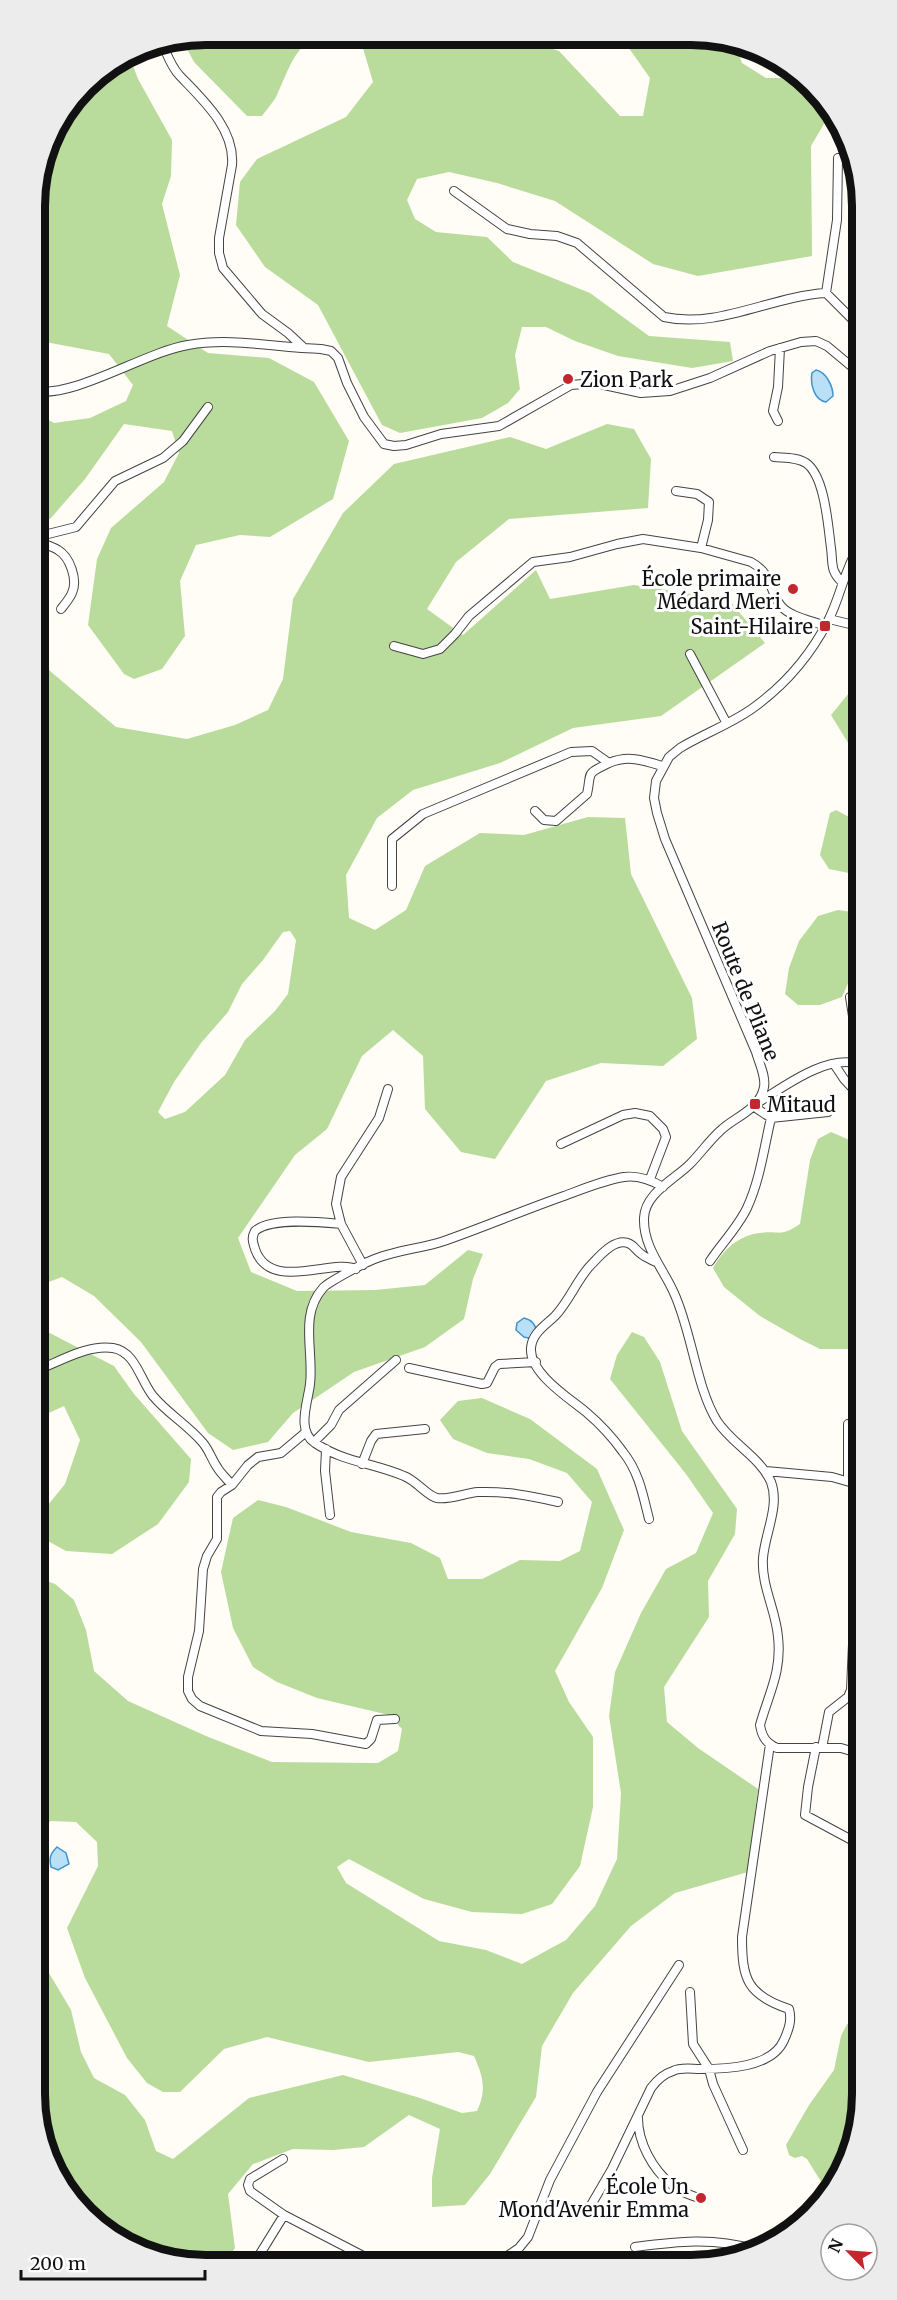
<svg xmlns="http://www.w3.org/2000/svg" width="897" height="2300" viewBox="0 0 897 2300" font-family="Merriweather,serif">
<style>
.forest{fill:#b9dc9c;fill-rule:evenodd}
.water{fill:#b9e0f7;stroke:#3f96cf;stroke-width:1.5}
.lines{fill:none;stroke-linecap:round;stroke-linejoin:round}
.minor-casing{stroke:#444;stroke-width:10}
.minor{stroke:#fff;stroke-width:8}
.poi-dot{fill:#c4262e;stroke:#fff;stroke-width:2}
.labels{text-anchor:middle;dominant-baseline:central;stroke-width:6;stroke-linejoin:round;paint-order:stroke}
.poi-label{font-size:20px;fill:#111;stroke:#fff;text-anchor:end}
.street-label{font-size:20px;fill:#111;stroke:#fff}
.rim{fill:none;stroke:#111;stroke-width:8}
</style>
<rect width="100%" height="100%" fill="#fffdf5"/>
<path class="forest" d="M206,35H308L309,40C291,56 286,76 276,97C272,104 266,110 262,116H247L194,62L182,39Z
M359,35L514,36L559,51L620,116H643L650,78L621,37L724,38L740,46L738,52L742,63L766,78H794L798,74L804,77L828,117L811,146L812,256L698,276L653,264L555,201L497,183L449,172L417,179L407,200L415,219L436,232L487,237L513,262L590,293L649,336L730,342L733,361L692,368L618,356L575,341L546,327H522L515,355L520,389L508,403L482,418L400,433L382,425L318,305L265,267L236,225L240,182L257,159L346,117L373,82Z
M129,55L138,79L172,140L171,176L162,204L180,275L167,326L208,353L269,358L314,382L349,441L333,499L270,537L240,535L196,545L180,581L185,636L162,669L134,679L124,674L88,625L97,559L111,528L164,482L179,453L172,431L124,424L85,479L50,519L36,514V413L54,423L90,418L126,401L133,385L109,354L35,340V195L52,131L93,77Z
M607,424L634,429L651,459L648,508L509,519L456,562L427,609L463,635L536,570L550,599L634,585L729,600L765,643L661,716L573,728L500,763L413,790L377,818L346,875L349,918L375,930L406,910L425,866L480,833L524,835L588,817L625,818L631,874L692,998L697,1039L663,1066L601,1063L546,1081L495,1159L461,1152L425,1109L423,1056L393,1030L362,1056L327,1129L295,1155L238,1238L251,1272L297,1291L375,1290L425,1285L468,1250L483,1254L473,1279L464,1319L425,1347L354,1372L293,1413L268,1442L233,1450L208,1433L141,1342L94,1296L62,1277L38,1286L36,642L43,665L116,727L187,739L235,725L268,710L283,679L293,599L343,513L394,464L510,437L546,449ZM290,931L296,940L288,994L275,1011L245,1040L225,1075L185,1112L165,1119L158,1112L174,1082L201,1043L228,1012L242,984L263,960L283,932Z
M858,682V759L831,715Z
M836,810L849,817L859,819V875L829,869L820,855L830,813Z
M838,910L859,913V972H853L842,997L820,1005H798L785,994L789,968L799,941L818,916Z
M831,1132L859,1144L860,1346L856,1349H820L800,1339L760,1316L724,1287L713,1268C723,1250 739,1235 760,1233C781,1230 779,1238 800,1224L810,1160L818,1139Z
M38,1327L114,1366L134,1394L191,1459L189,1482L158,1524L112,1554L66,1551L39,1536V1516L65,1484L80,1440L64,1406L38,1418Z
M632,1332L644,1337L660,1362L682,1431L737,1509L735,1534L708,1581L709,1617L664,1687L667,1722L698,1748L758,1789L748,1872L675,1893L631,1926L573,1993L542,2046L536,2097L490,2174L465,2205L432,2207V2178L440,2129L409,2115L364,2147L333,2150L293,2149L253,2164L228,2194L235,2248L225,2262H173L85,2215L40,2138V1958L71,2010L81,2052L94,2078L125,2095L145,2120L156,2151L173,2159L249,2098L343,2075L420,2098L462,2113L477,2111C487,2090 483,2076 474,2056L458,2052L369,2062L267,2037L224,2049L180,2092H163L147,2083L127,2058L85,1978L67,1928L98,1866L97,1842L76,1822L51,1821L39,1829V1578L55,1584L74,1600L86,1630L94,1671L128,1701L206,1736L272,1762L378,1763L398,1751L402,1729L389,1715L317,1698L277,1682L253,1667L233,1628L221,1572L233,1518L258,1500L286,1507L351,1532L411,1543L440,1558L448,1579H482L520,1560L560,1561L580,1551L592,1502L567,1473L529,1459L487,1453L453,1439L440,1420L458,1401L482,1398L530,1419L597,1469L624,1530L602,1588L555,1671L569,1702L593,1737V1807L580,1866L552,1904L522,1914L472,1912L424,1899L349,1859L337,1867L346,1883L439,1941L486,1950L522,1964L566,1940L595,1906L617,1859L621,1793L609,1716L615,1672L641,1613L666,1569L696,1553L713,1513L686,1474L610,1379L617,1355Z
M858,2019L862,2021V2105L850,2159L828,2193L807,2159L802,2156L795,2158L789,2155L786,2145L809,2105L834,2070L841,2036L847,2024Z"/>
<path class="water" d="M816,370C826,372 833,386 833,396L826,402C814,400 810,384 812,373Z
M524,1318C532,1320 535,1324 537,1332L532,1339L524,1337L516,1330L517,1323Z
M57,1847L66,1853L69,1864L58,1870L51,1867C49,1858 50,1854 57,1847Z"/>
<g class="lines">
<defs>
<path id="minor" d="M162,43C167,54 171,67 180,76C203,100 235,129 232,165L219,238V253L223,268L262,314L288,333L304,348
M454,191L507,229L530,234L557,236L577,243L664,317C718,329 772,296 826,293L857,324
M826,293L837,220L838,158
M35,391C75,398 145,352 188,345C233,337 276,348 321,349L331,351L338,358L347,383L364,417L384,444L394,446L406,445L441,434L499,426L571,385L595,383L641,393L670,391L710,378L770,351L801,342L816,341L827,346L857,371
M778,421L773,411L778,387L780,348
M774,457C784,458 797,457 806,463C825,476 828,526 831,548C833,563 830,571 842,582
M676,491L697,494L709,502L708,520L701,548
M36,537L76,527L115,481L163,458L183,441L208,407
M36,541C43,544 52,546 58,550C70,557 78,580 72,593C70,598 65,604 61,609
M858,548C844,571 840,598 828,621C810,656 785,685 753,708C731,724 703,734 680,748L669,757L656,781L654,798L657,813L665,839L756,1052C759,1063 766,1076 764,1087C760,1110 734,1117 720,1131C709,1141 700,1154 690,1164C674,1180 645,1193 644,1218C643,1247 663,1268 674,1293C692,1332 696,1387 717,1421C732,1444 760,1457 771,1482C780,1506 765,1533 763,1558C761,1586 776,1610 778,1637C782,1671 769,1693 760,1725C762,1737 766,1743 777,1748H841L861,1754
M829,619L858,626
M394,646L423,654L440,649L455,634L469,616L533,562L570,557L617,544L643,539L701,548L751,562C774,575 768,590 781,606C790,617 813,621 825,626
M690,654L726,722
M535,811L544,820L556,821L587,794C592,772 584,775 609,763
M392,886V839L423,814L571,752L592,751L609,763C628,755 643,760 662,766
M850,997L856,1035L855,1063
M834,1064L844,1079L859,1095
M759,1102C785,1086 827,1054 859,1064
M753,1106L771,1118L828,1112
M561,1144L623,1115L635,1113L650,1116L663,1129L666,1137L650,1179
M341,1224C320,1222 271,1217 255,1231C251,1238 253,1242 255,1249C270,1293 332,1258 356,1269
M710,1261C722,1243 738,1227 747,1208C760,1180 764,1148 771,1118
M363,1265L341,1224L336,1204L341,1177L379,1118L388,1089
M409,1368L482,1384L487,1383L495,1367L499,1364L536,1362
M38,1370C60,1361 89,1344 113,1348C136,1352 140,1380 153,1396C168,1414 188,1425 203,1443C209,1450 212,1460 217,1467C221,1474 227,1479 232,1485
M306,1432L281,1453L258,1457L248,1465L232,1485L221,1492L217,1497V1539L207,1556L203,1569L199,1631L188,1677V1691L192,1699L200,1706L261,1731L312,1734L366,1744L371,1739L377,1720L395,1719
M314,1442L331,1425L339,1410L396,1360
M326,1449L325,1471L330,1515
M362,1464L371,1441L376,1434L425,1429
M766,1471L832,1477L860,1485
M848,1481V1424
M558,1502C531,1496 506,1491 478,1492C465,1493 450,1500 437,1498C427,1496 417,1481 404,1476C374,1463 343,1462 315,1443C296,1431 308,1402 310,1384C314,1351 299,1315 323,1288C327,1283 362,1264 370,1261C393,1250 421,1249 444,1241C484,1227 524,1210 564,1196C583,1189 604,1180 624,1177C639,1175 651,1180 663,1187
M649,1519C643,1495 639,1472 623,1452C613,1438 599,1423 586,1412C569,1398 529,1373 531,1348C532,1333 546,1325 555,1316C569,1301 576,1282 589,1267C598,1258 615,1236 630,1244C634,1246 636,1250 640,1253C644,1257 650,1259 656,1262
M816,1747L808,1787L805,1815L861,1845
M822,1748L829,1712L848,1697L851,1690L853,1644L861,1638
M690,1992L693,2044L709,2069L713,2084L743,2150
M638,2118C638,2142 652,2169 672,2185C680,2192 692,2196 702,2199
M283,2159L250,2179L248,2185L250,2191L284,2215L373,2261
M587,2212L612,2169L651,2088C657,2080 663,2074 673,2071C681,2067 691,2069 700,2069C726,2069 772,2068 784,2040C789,2029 792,2020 789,2009C747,1995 742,1979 742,1937L770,1744
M635,2247C675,2242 713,2237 752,2249
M500,2261L519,2248L528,2237L550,2180L597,2092L679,1965
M255,2262L284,2215"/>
</defs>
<use href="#minor" class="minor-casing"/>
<use href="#minor" class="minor"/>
</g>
<g class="poi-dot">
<circle cx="568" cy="379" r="6"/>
<circle cx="793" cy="589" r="6"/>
<rect x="819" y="620" width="12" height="12" rx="3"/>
<rect x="749" y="1098" width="12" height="12" rx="3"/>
<circle cx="701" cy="2198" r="6"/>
</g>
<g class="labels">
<g class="poi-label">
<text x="580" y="379" text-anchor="start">Zion Park</text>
<text x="781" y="578">École primaire<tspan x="781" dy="23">Médard Meri</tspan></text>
<text x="813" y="626">Saint-Hilaire</text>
<text x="767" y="1104" text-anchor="start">Mitaud</text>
<text x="689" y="2186">École Un<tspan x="689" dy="23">Mond'Avenir Emma</tspan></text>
</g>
<g class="street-label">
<text transform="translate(746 991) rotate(68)">Route de Pliane</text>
</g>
</g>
<path d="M0 0H897V2300H0ZM206 45H691A161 161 0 0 1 852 206V2094A161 161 0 0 1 691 2255H206A161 161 0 0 1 45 2094V206A161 161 0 0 1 206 45Z" fill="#ececec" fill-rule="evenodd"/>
<path class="rim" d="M206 45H691A161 161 0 0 1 852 206V2094A161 161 0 0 1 691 2255H206A161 161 0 0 1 45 2094V206A161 161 0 0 1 206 45Z"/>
<g transform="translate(849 2252) rotate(295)"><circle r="28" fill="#ffffff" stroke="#a0a0a0" stroke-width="1.5"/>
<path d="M0-4.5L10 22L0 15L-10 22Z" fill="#c4262e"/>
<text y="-9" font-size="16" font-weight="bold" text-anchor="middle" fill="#111111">N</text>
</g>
<path d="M21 2270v9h184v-9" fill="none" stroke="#111111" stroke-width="3"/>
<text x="30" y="2270" font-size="18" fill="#111111" stroke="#ffffff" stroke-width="4.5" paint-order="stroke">200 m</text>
</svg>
